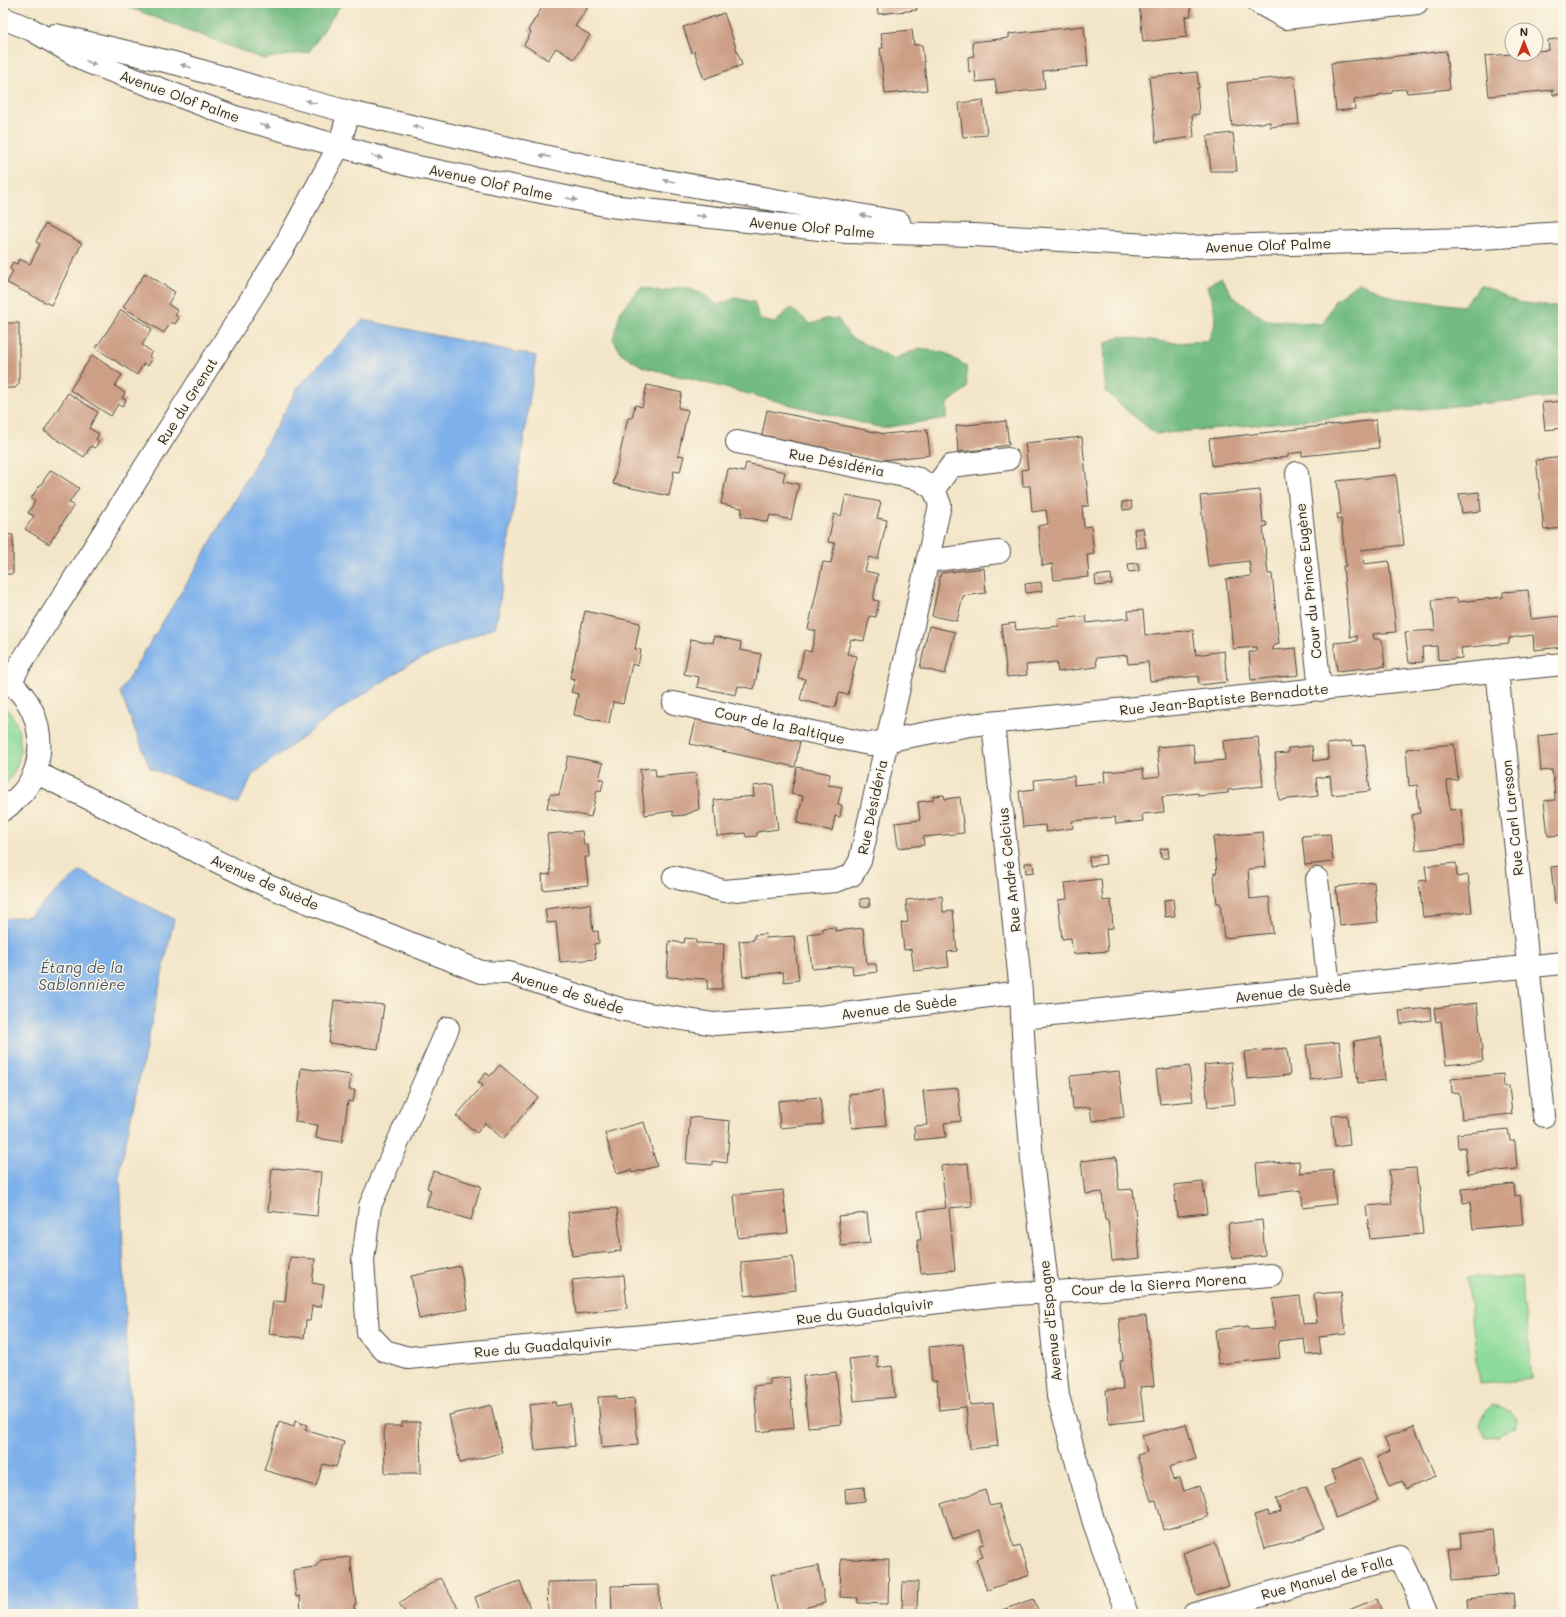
<svg xmlns="http://www.w3.org/2000/svg" width="1566" height="1617" viewBox="0 0 1566 1617" font-family="Mali,sans-serif">
<style>
.green{fill:#8ddb9a;stroke:#5c8362}
.forest{fill:#72bb82;stroke:#4e7356}
.water{fill:#7eb1eb;stroke:#546e8b}
.building{fill:#cd9f86}
.lines{fill:none;stroke-linecap:round;stroke-linejoin:round}
.minor-casing{stroke:#494743;stroke-width:24}
.major-casing{stroke:#494743;stroke-width:24}
.minor{stroke:#fff;stroke-width:22}
.major{stroke:#fff;stroke-width:22}
.oneway{fill:#a0a0a0}
.labels{text-anchor:middle;dominant-baseline:central;stroke-width:3;stroke-linejoin:round;paint-order:stroke}
.street-label{font-size:14px;fill:#2b2b2b;stroke:#fcf5e5}
.water-label{font-size:15px;font-style:italic;fill:#485a6e;stroke:#fcf5e5}
</style>
<rect width="100%" height="100%" fill="#fcf5e5"/>
<filter id="ink" filterUnits="userSpaceOnUse"><feTurbulence type="fractalNoise" baseFrequency=".025" numOctaves="2"/><feDisplacementMap in="SourceGraphic" scale="8" xChannelSelector="R" yChannelSelector="G"/><feConvolveMatrix kernelMatrix="1 2 1 2 8 2 1 2 1" color-interpolation-filters="sRGB"/></filter>
<filter id="wash" filterUnits="userSpaceOnUse"><feTurbulence type="fractalNoise" baseFrequency=".012" numOctaves="4" result="noise"/><feDisplacementMap in="SourceGraphic" scale="16" xChannelSelector="R" yChannelSelector="G"/><feGaussianBlur stdDeviation="0.9" result="paint"/><feColorMatrix in="noise" values="0 0 0 0 0 0 0 0 0 0 0 0 0 0 0 0 0 1.4 0 .05"/><feComposite in="paint" operator="in"/></filter>
<g filter="url(#wash)">
<rect width="100%" height="100%" fill="#f3e5c8"/>
<path class="green" d="M3,705C26,725 26,766 3,786Z
M1467,1277L1521,1278L1532,1379L1480,1384Z
M1491,1405L1510,1410L1517,1419L1516,1428L1498,1436L1486,1437L1480,1425L1485,1411Z"/>
<path class="forest" d="M118,3H342L309,52L263,59Z
M1221,277L1233,297L1266,320L1323,324L1335,300L1358,283L1395,298L1463,306L1481,285L1517,302L1563,308V396L1156,434L1125,409L1106,391L1104,374L1105,344L1120,336L1173,343L1208,341L1215,324L1214,307L1207,286Z
M684,286L701,292L718,305L735,298L754,302L760,320L775,323L790,308L811,324L825,319H838L850,337L894,359L920,348L945,353L966,366L967,388L947,404V418L882,428L643,367L621,353L613,339L621,310L641,287L661,291Z"/>
<path class="water" d="M363,320L536,356L496,626L408,665L335,713L253,774L238,804L150,768L120,692L196,568L299,386Z
M80,871L174,919L120,1168L126,1331L138,1519L137,1614H3V919L29,916Z"/>
<g id="blocks">
<path class="building" d="M545,3H591L575,26L590,35L574,59L556,48L548,60L524,45L531,32L528,30Z
M877,3H916L917,10L878,14Z
M1139,3H1190L1191,16L1185,17L1187,37L1143,42Z
M724,13L742,65L704,79L694,51L692,53L683,27Z
M1084,26L1088,66L1043,71L1045,89L997,94L995,80L976,82L975,71L969,72L968,57L974,56L972,42L1009,38V34Z
M912,30L914,45H922L927,90L885,94L880,48H883L881,33Z
M1563,38V94L1553,95V90L1489,96L1485,56L1512,54H1536V51L1549,50L1548,40Z
M1446,51L1450,89L1407,93L1406,89L1392,90V93L1378,95V97L1354,100L1355,109L1336,111L1331,63Z
M1197,72L1199,88H1197L1199,114L1192,115L1194,137L1156,142L1149,77Z
M1294,76L1299,124L1270,127V122L1232,126L1227,83Z
M983,100L987,135L963,137L959,103Z
M1233,133L1237,171H1211L1207,136Z
M45,224L82,243L51,305L7,283L13,271L10,269L13,262L17,264L19,259L30,264L40,244L36,242Z
M145,273L175,292L168,304L178,311L175,315L179,318L175,324L171,322L164,333L123,307Z
M121,310L152,329L142,345L152,352L149,356L152,359L148,366L144,363L137,375L96,348Z
M3,319H6V323H19V384L15,388H3Z
M92,355L122,375L115,386L125,393L122,398L126,400L122,407L118,404L111,416L70,390Z
M647,385L682,393L678,408L688,410L678,455L684,456L680,472L674,471L669,496L613,484L628,418H632L635,405L642,407Z
M68,393L98,412L89,428L99,434L96,439L99,441L95,448L91,446L84,457L44,431Z
M1563,401V428L1545,430L1542,403Z
M767,410L885,434L927,430L930,455L883,460L762,435Z
M1376,420L1379,448L1302,456V452L1288,454V457L1212,466L1209,439Z
M1006,421L1009,445L995,447V448L958,452L956,426Z
M1082,437L1089,506H1082L1084,527L1091,526L1094,554L1087,555L1089,577L1054,580L1052,564L1042,566V560L1038,526L1048,524L1046,510L1032,512L1030,486H1023L1022,470L1028,469L1025,443Z
M1563,457V528L1544,530L1536,460Z
M746,463L785,472L783,481L799,484L791,520L770,515L768,522L741,516L742,508L721,504L728,469L744,472Z
M51,470L79,488L69,503L74,505L49,544L25,529L34,516L28,513L35,501L31,498Z
M1396,475L1404,545L1362,550L1364,564L1389,561L1396,632L1373,634L1374,639H1382L1385,666L1337,671L1334,643L1357,641V636L1350,637L1343,566H1346L1341,519H1338L1337,514H1341L1337,481Z
M1260,490L1263,522H1266L1267,526L1263,527L1268,574H1272L1279,644L1273,646V650L1296,648L1299,675L1251,680L1249,652H1256V647L1233,649L1226,579L1251,576L1249,561L1208,566L1200,496Z
M1479,492L1481,511L1462,513L1459,494Z
M846,495L881,502L877,518L887,520L878,559L869,557L865,571L878,574L873,600L879,601L876,617L870,616L864,641L851,639L847,654L857,656L849,689L848,695L839,693L835,708L800,700L805,679L798,678L804,650L811,652L816,631L808,629L823,562L831,563L835,543L828,542L834,514L841,516Z
M1131,501L1132,509L1123,510L1122,502Z
M1143,528L1146,547L1136,548L1134,529Z
M3,534L13,535V574H3Z
M1138,563L1139,571L1129,572L1128,564Z
M984,568L986,593L963,596L957,621L932,616L941,573Z
M1111,574L1112,584L1096,586L1095,576Z
M1041,582L1042,591L1026,593L1025,584Z
M1528,590L1531,619L1560,616L1563,647L1534,650L1533,635L1509,638V643L1461,648L1462,658L1438,660L1437,646L1422,647L1423,662L1409,663L1405,632L1435,630L1432,600L1457,598V602L1503,597V592Z
M1143,610L1145,635L1193,630L1196,655L1224,651L1227,682L1199,685L1198,676L1150,681L1148,662L1128,664L1127,655L1096,658L1097,667L1064,671L1058,672L1056,662L1026,665L1027,675L1007,677L1001,625L1015,623L1016,630L1059,626L1058,619L1086,616L1087,623L1129,618L1128,611Z
M585,611L640,623L635,649L641,650L638,666L632,664L623,704L613,702L609,723L574,715L578,694L571,692L575,679L570,678Z
M929,626L955,632L945,674L920,668Z
M714,636L741,642L740,650L761,654L754,689L738,686L736,695L697,687L699,677L684,674L691,639L713,643Z
M696,719L800,741L795,767L690,744Z
M1563,733V835L1548,836L1544,801L1555,800L1554,785L1552,770L1541,771L1538,736Z
M1258,737L1263,786L1228,790V793L1198,796V793L1162,797L1164,812L1142,814L1143,821L1116,824L1115,817L1072,821L1073,828L1046,832L1045,825L1023,827L1019,791L1035,789L1034,780L1074,776V785L1105,782L1104,772L1143,769L1144,778L1160,776L1157,747L1193,744L1195,763L1225,760L1223,741Z
M1351,741L1352,746L1365,745L1370,791L1332,795L1330,776L1316,778L1318,796L1279,800L1275,754L1288,753V748L1312,746L1314,761L1328,759L1327,744Z
M1454,744L1458,780L1447,781L1450,810L1461,809L1465,845L1416,850L1412,815L1420,813L1418,799L1417,785L1409,786L1406,749Z
M568,756L603,763L599,779H604L601,791L597,790L591,817L547,808L550,794L559,795Z
M797,767L830,774L828,785L842,787L838,804L842,805L840,817L835,816L832,831L797,823L803,796L791,794Z
M655,768L656,777L696,773L699,809L685,815L673,816V811L645,815L640,769Z
M773,784L778,829L757,832V836L746,837L745,833L717,836L714,800L754,796L753,786Z
M944,795L945,799L960,797L964,833L923,837L924,845L898,848L895,823L920,820L918,802L933,800V796Z
M582,831L584,845H588L589,857H585L588,885L543,890L542,875L551,874L547,834Z
M1263,832L1266,867L1248,869L1250,899L1269,897L1273,933L1224,938L1220,903H1217L1215,888L1214,873H1217L1213,837Z
M1330,834L1333,862L1305,865L1302,836Z
M1168,848L1169,858H1161L1160,849Z
M1105,855L1106,864L1090,866L1089,857Z
M1025,863H1033L1034,872L1026,873Z
M1456,863L1457,877L1468,875L1472,912L1423,917L1419,881L1427,880L1425,866Z
M1563,866V902L1555,903L1551,867Z
M1101,879L1103,901L1111,900L1113,928L1106,929L1108,951L1073,954L1071,938L1062,939L1058,900L1067,899L1065,883Z
M1374,882L1378,922L1340,926L1336,887Z
M942,896L943,912L953,911L957,951L947,952L949,967L914,971L911,949L904,950L901,923L908,922L906,900Z
M869,898L870,906L861,907L860,899Z
M1173,899L1175,916L1165,917L1164,900Z
M590,904L593,932L598,931L599,943L594,944L596,959L560,962L556,922L547,923L545,909Z
M835,927V931L863,928L867,964H876L877,972L853,975L852,965L812,969L808,934L823,932V928Z
M765,934L766,938L794,936L799,980L784,982L783,972L743,977L739,941L754,940V935Z
M685,938L696,939V943L724,944L722,989H707L708,979L667,977L669,941L684,943Z
M334,1000L384,1005L378,1049L329,1043Z
M1477,1003L1483,1061L1446,1065L1441,1021L1436,1022L1434,1008Z
M1430,1008L1431,1020L1401,1024L1399,1011Z
M1381,1037L1385,1080L1358,1083L1354,1041Z
M1339,1042L1343,1076L1310,1080L1306,1045Z
M1287,1048L1290,1075L1247,1079L1244,1052Z
M1231,1062L1235,1104L1208,1107L1204,1065Z
M500,1065L538,1097L503,1139L485,1123L477,1133L456,1116L483,1085L478,1082L486,1073L490,1076Z
M1189,1066L1193,1101L1160,1104L1156,1070Z
M301,1068L351,1075L349,1090H355L353,1102L348,1101L342,1142L316,1138L318,1125L295,1122Z
M1119,1071L1124,1117L1092,1121L1090,1107L1073,1109L1070,1076Z
M1503,1074L1504,1087L1509,1086L1512,1114L1462,1119L1459,1092L1452,1093L1451,1079Z
M958,1088L961,1121L944,1123L946,1137L915,1140L914,1126L927,1125L923,1091Z
M882,1090L886,1125L852,1128L849,1094Z
M820,1097L823,1124L780,1128L778,1101Z
M1347,1115L1350,1145L1335,1147L1332,1116Z
M690,1117L730,1121L727,1163L712,1161V1165L686,1163Z
M644,1122L657,1166L632,1173L631,1170L617,1174L605,1133Z
M1508,1129L1510,1141H1515L1517,1169L1468,1174L1465,1147L1458,1148L1457,1134Z
M1116,1157L1119,1190L1133,1189L1140,1258L1112,1261L1108,1220H1105L1102,1192L1085,1194L1081,1161Z
M1299,1161L1300,1173L1333,1170L1336,1204L1303,1208L1301,1190L1259,1195L1256,1164Z
M968,1163L972,1206L949,1208L955,1270L921,1273L917,1240H921L918,1211L946,1208L941,1166Z
M272,1168L321,1172L317,1216L268,1211Z
M1416,1168L1423,1234L1370,1239L1366,1206L1392,1204L1389,1170Z
M433,1171L481,1186L471,1220L426,1206L431,1190L427,1188Z
M1203,1182L1207,1213L1177,1216L1174,1185Z
M1514,1184L1515,1196L1520,1195L1523,1224L1473,1229L1470,1202L1463,1203L1462,1189Z
M783,1190L788,1233L738,1238L734,1195Z
M617,1208L621,1251L572,1256L568,1212Z
M867,1213L870,1243L841,1246L838,1216Z
M1262,1220L1265,1255L1232,1259L1228,1224Z
M290,1257L315,1259L312,1283L324,1285L321,1307L312,1306L310,1321H306L304,1338L269,1334L273,1301L285,1302Z
M793,1257L796,1290L745,1296L741,1262Z
M460,1266L468,1309L419,1319L411,1276Z
M624,1275L627,1308L576,1314L572,1280Z
M1341,1292L1346,1334L1319,1337L1321,1354L1306,1355L1304,1338L1278,1341L1280,1358L1218,1364L1215,1330L1248,1326L1249,1330L1275,1328L1273,1299L1300,1296L1303,1324L1317,1323L1314,1294Z
M1146,1316L1154,1386L1140,1387L1144,1420L1109,1424L1106,1390L1123,1389L1120,1361H1123L1119,1319Z
M963,1344L970,1405L993,1403L998,1446L970,1449L966,1407L939,1410L937,1381H932L929,1347Z
M877,1356L878,1368L892,1366L895,1397L854,1401L849,1359Z
M836,1372L842,1424L808,1427L803,1376Z
M789,1377L794,1428L758,1432L754,1386L770,1384V1379Z
M616,1396L617,1400L634,1398L638,1445L602,1448L598,1397Z
M555,1402L556,1406L571,1404L575,1446L535,1450L529,1405Z
M491,1405L502,1453L460,1463L449,1415Z
M295,1421L307,1425L305,1430L344,1442L336,1467L323,1464L316,1486L264,1470L279,1422L294,1427Z
M402,1422H420L421,1473H385L384,1426H402Z
M1186,1424L1196,1459L1169,1467L1173,1480L1180,1478L1184,1491L1199,1486L1208,1517L1164,1530L1156,1500L1151,1501L1137,1455L1147,1452L1142,1436Z
M1414,1426L1435,1477L1406,1489L1402,1481L1390,1486L1377,1457L1390,1451L1384,1438Z
M1361,1458L1378,1500L1336,1518L1324,1488L1336,1483L1331,1470Z
M1306,1486L1324,1529L1294,1541L1264,1549L1254,1515L1268,1511L1269,1515L1281,1512L1276,1499Z
M864,1487L865,1501L846,1503L845,1489Z
M985,1490L990,1506L999,1504L1014,1547L1020,1545L1030,1575L987,1590L976,1559L983,1557L979,1545L984,1544L980,1530L953,1539L941,1504Z
M1492,1530L1497,1576L1451,1580L1447,1548L1461,1547L1460,1534Z
M1215,1542L1229,1586L1197,1596L1183,1553Z
M350,1557L356,1604L354,1605L355,1614H301L300,1596L296,1597L293,1570L315,1567L321,1560Z
M841,1559L889,1560L888,1604L858,1603V1598L840,1597Z
M818,1566L825,1603L807,1607L808,1612L799,1614H778L771,1575Z
M440,1578L460,1611L455,1614H406L399,1603Z
M520,1581L532,1614H481L475,1597Z
M595,1581L596,1614H548L547,1582Z
M903,1582H918L917,1609H902Z
M659,1585L660,1614H612L611,1586Z
M1514,1593L1516,1614H1469L1468,1598Z
M1034,1599L1039,1614H1003L1002,1610Z
M1376,1599L1382,1614H1345L1344,1612Z"/>
</g>
</g>
<g filter="url(#ink)">
<use href="#blocks" fill-opacity="0" stroke="#494743" stroke-width="1"/>
<g class="lines">
<defs>
<path id="minor" d="M1259,3L1286,18L1417,3
M1297,473L1320,690
M934,489L951,466L1008,459
M927,561L999,552
M1497,670L1544,1116
M3,679C45,701 52,767 17,798C13,802 8,807 3,810
M10,683L21,663L284,247L339,146L349,112
M674,703L869,744L970,725L1563,664
M993,723L1021,992L1025,1074L1032,1160L1048,1292L1058,1396L1094,1523L1127,1614
M35,772L263,884L481,972L509,973L623,1010L714,1024L820,1017L1021,992
M674,877L724,891L836,881L852,875L860,861L940,505L934,489L919,479L737,442
M1317,879L1329,987
M1022,1018L1563,963
M448,1028L370,1206L363,1260L368,1333L385,1351L408,1358L687,1332L998,1295L1090,1290L1271,1275
M1194,1614L1400,1557L1427,1614"/>
<path id="major" d="M3,18L32,30L88,62L235,117L408,165L610,206L847,232L974,235L1183,247L1465,239L1563,233
M55,35L178,64L259,88L349,112L610,171L899,222"/>
</defs>
<use href="#minor" class="minor-casing"/>
<use href="#major" class="major-casing"/>
<use href="#minor" class="minor"/>
<use href="#major" class="major"/>
</g>
<defs><path id="oneway-solid" d="M-6-.8H1V-3.2L6.5 0L1 3.2V.8H-6Z"/></defs>
<g class="oneway">
<use href="#oneway-solid" transform="translate(91 63) rotate(24)"/>
<use href="#oneway-solid" transform="translate(186 66) rotate(-164)"/>
<use href="#oneway-solid" transform="translate(311 102) rotate(-165)"/>
<use href="#oneway-solid" transform="translate(265 126) rotate(16)"/>
<use href="#oneway-solid" transform="translate(418 127) rotate(-167)"/>
<use href="#oneway-solid" transform="translate(545 156) rotate(-167)"/>
<use href="#oneway-solid" transform="translate(377 157) rotate(15)"/>
<use href="#oneway-solid" transform="translate(669 181) rotate(-170)"/>
<use href="#oneway-solid" transform="translate(572 199) rotate(11)"/>
<use href="#oneway-solid" transform="translate(701 216) rotate(6)"/>
<use href="#oneway-solid" transform="translate(866 216) rotate(-170)"/>
</g>
</g>
<g class="labels">
<g class="street-label">
<text transform="translate(180 96) rotate(20)">Avenue Olof Palme</text>
<text transform="translate(491 182) rotate(12)">Avenue Olof Palme</text>
<text transform="translate(812 227) rotate(5)">Avenue Olof Palme</text>
<text transform="translate(1268 245) rotate(-2)">Avenue Olof Palme</text>
<text transform="translate(187 401) rotate(-58)">Rue du Grenat</text>
<text transform="translate(837 462) rotate(11)">Rue Désidéria</text>
<text transform="translate(1308 581) rotate(-96)">Cour du Prince Eugène</text>
<text transform="translate(1224 699) rotate(-6)">Rue Jean-Baptiste Bernadotte</text>
<text transform="translate(780 725) rotate(12)">Cour de la Baltique</text>
<text transform="translate(872 807) rotate(-78)">Rue Désidéria</text>
<text transform="translate(1512 818) rotate(-96)">Rue Carl Larsson</text>
<text transform="translate(1009 870) rotate(-96)">Rue André Celcius</text>
<text transform="translate(265 882) rotate(24)">Avenue de Suède</text>
<text transform="translate(1293 991) rotate(-6)">Avenue de Suède</text>
<text transform="translate(568 992) rotate(17)">Avenue de Suède</text>
<text transform="translate(899 1007) rotate(-7)">Avenue de Suède</text>
<text transform="translate(1159 1284) rotate(-4)">Cour de la Sierra Morena</text>
<text transform="translate(865 1311) rotate(-7)">Rue du Guadalquivir</text>
<text transform="translate(1050 1321) rotate(-96)">Avenue d'Espagne</text>
<text transform="translate(543 1346) rotate(-5)">Rue du Guadalquivir</text>
<text transform="translate(1327 1577) rotate(-15)">Rue Manuel de Falla</text>
</g>
<g class="water-label">
<text x="82" y="967">Étang de la<tspan x="82" dy="17">Sablonnière</tspan></text>
</g>
</g>
<rect width="1566" height="1617" fill="none" stroke="#fcf5e5" stroke-width="16"/>
<g transform="translate(1524 42)"><circle r="19" fill="#fcf5e5" stroke="#a8a49b"/>
<path d="M0-3L7 15L0 10L-7 15Z" fill="#c8321e"/>
<text y="-6" font-size="11" font-weight="bold" text-anchor="middle" fill="#2b2b2b">N</text>
</g>
</svg>
